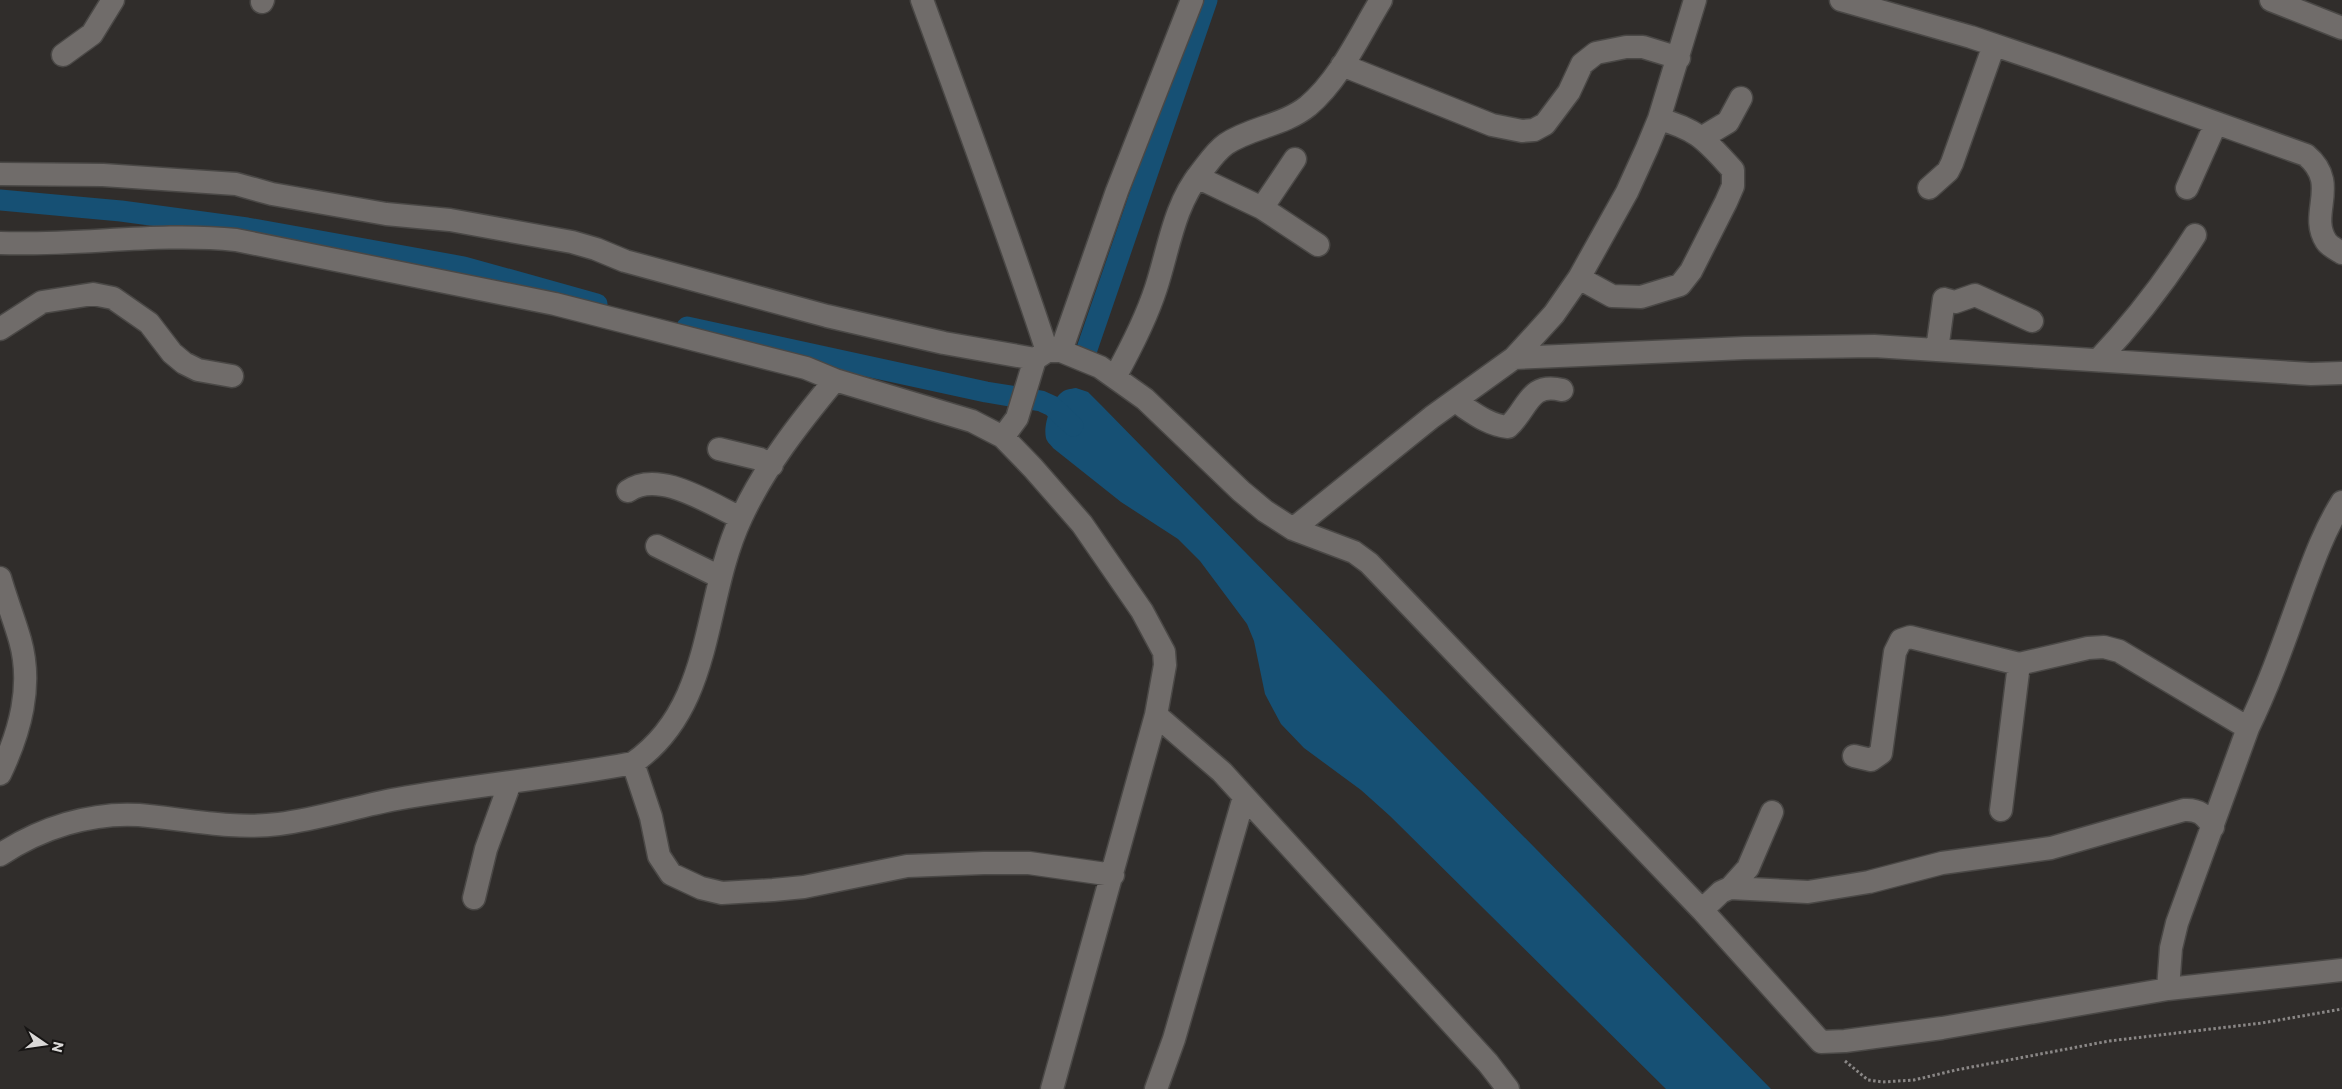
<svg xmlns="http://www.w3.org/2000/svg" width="2342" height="1089" viewBox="0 0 2342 1089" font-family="Commissioner,sans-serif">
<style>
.water{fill:#165074}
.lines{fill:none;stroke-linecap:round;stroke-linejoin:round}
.canal{stroke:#165074;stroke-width:21}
.minor-casing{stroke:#4a4846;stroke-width:25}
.path{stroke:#8a8786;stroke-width:3;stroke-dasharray:2.5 2.5;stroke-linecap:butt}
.minor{stroke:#706c6a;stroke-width:22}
</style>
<rect width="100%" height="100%" fill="#302d2b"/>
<path class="water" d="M1076,388L1088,392L1101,405L1771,1089H1666L1390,816L1361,790L1304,748L1281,724L1265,694L1254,641L1247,624L1200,561L1178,539L1121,502L1053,448C1051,445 1047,442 1046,438C1043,425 1051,402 1061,393C1065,389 1070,389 1076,388Z"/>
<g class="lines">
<path class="canal" d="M0,200L121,211L247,228L464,267L597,304
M687,327L986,392L1041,401L1052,406L1073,426
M1087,349L1207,0"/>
<defs>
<path id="minor" d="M922,0C965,117 1008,233 1047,351
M1841,0L1971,37L2054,65L2306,155C2341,184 2308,213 2326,241C2329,246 2337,250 2342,253
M2271,0L2342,28
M262,2L263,0
M63,55L92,34L113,0
M1342,65L1492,125L1522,131L1534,130L1545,124L1569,92L1582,64L1596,53L1626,47H1643L1679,58
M1703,137L1728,122L1741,98
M0,174L103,175L236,184L272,194L386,214L450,220L572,242L596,249L625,261L827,316L944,343L1035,359
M1197,177L1262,208L1318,245
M1929,188L1948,171L1952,163L1994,45
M2187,188L2216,123
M1262,208L1295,159
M0,243C79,246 158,232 236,240L555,304L806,368L835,380
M1579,278L1612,296L1641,297L1680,285L1691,271L1726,202L1733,186V170C1706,141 1699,130 1659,119
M0,329L42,302L93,294L113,298L149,323L172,353L184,363L198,370L232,376
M1937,350L1944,299L1955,302L1975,295L2032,321
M1061,351L1117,191L1192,0
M1514,358L1745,348L1874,346L2311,374L2342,373
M2098,360C2137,319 2165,282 2195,235
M1115,377C1131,348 1146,319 1156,288C1169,248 1174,205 1201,172C1208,163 1216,151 1226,144C1251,127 1283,126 1308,106C1340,79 1359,36 1381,0
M1455,401C1471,411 1487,425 1508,427C1529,408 1528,382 1562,390
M1003,437L1017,418L1035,359L1047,351H1061L1100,367L1145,399L1241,491L1265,511L1293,529L1354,552L1369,563L1702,910L1821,1042L1845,1041L1942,1028L2168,989L2342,970
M719,449L760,459L772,465
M628,491C659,469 710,504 741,518
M1293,529L1432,417L1514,358L1554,314L1579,278L1627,192L1647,148L1659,119L1695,0
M657,546L720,577
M0,578C6,599 14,619 20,640C33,686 20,732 0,774
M1156,715L1222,772L1488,1063L1508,1089
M1854,756L1871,760L1881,753L1895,652L1901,640L1910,637L2019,664L2088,648L2104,647L2119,651L2248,728
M633,763C715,706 702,601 741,518C764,468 800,422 835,380L972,421L1003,437L1033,468L1082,524L1142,611L1164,652L1165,665L1156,715L1052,1089
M2001,810L2019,664
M0,855C40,828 91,812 139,815C185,819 233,830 279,824C319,819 358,806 397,799C475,785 555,778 633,763L651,817L659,856L671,874L701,888L722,893L773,890L804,887L907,866L984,863H1029L1113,875
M1730,888L1748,868L1772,812
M474,898L486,849L510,783
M1702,910L1721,892L1730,888L1808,892L1869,882L1942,863L2051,848L2184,810C2199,809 2205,815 2213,827
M2168,989L2171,948L2177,923L2248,728C2270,683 2286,636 2303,589C2314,559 2325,529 2342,502
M1156,1089L1174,1039L1244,797"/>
</defs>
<use href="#minor" class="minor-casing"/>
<path class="path" d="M1845,1061L1868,1080L1883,1082L1914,1080L1956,1070L2109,1041L2262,1023L2342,1009"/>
<use href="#minor" class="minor"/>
</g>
<g transform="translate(45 1044) rotate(103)" stroke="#171514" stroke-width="4" paint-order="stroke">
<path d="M0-4L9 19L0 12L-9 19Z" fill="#dad8d7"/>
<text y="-8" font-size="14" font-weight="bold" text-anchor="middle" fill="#dad8d7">N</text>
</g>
</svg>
